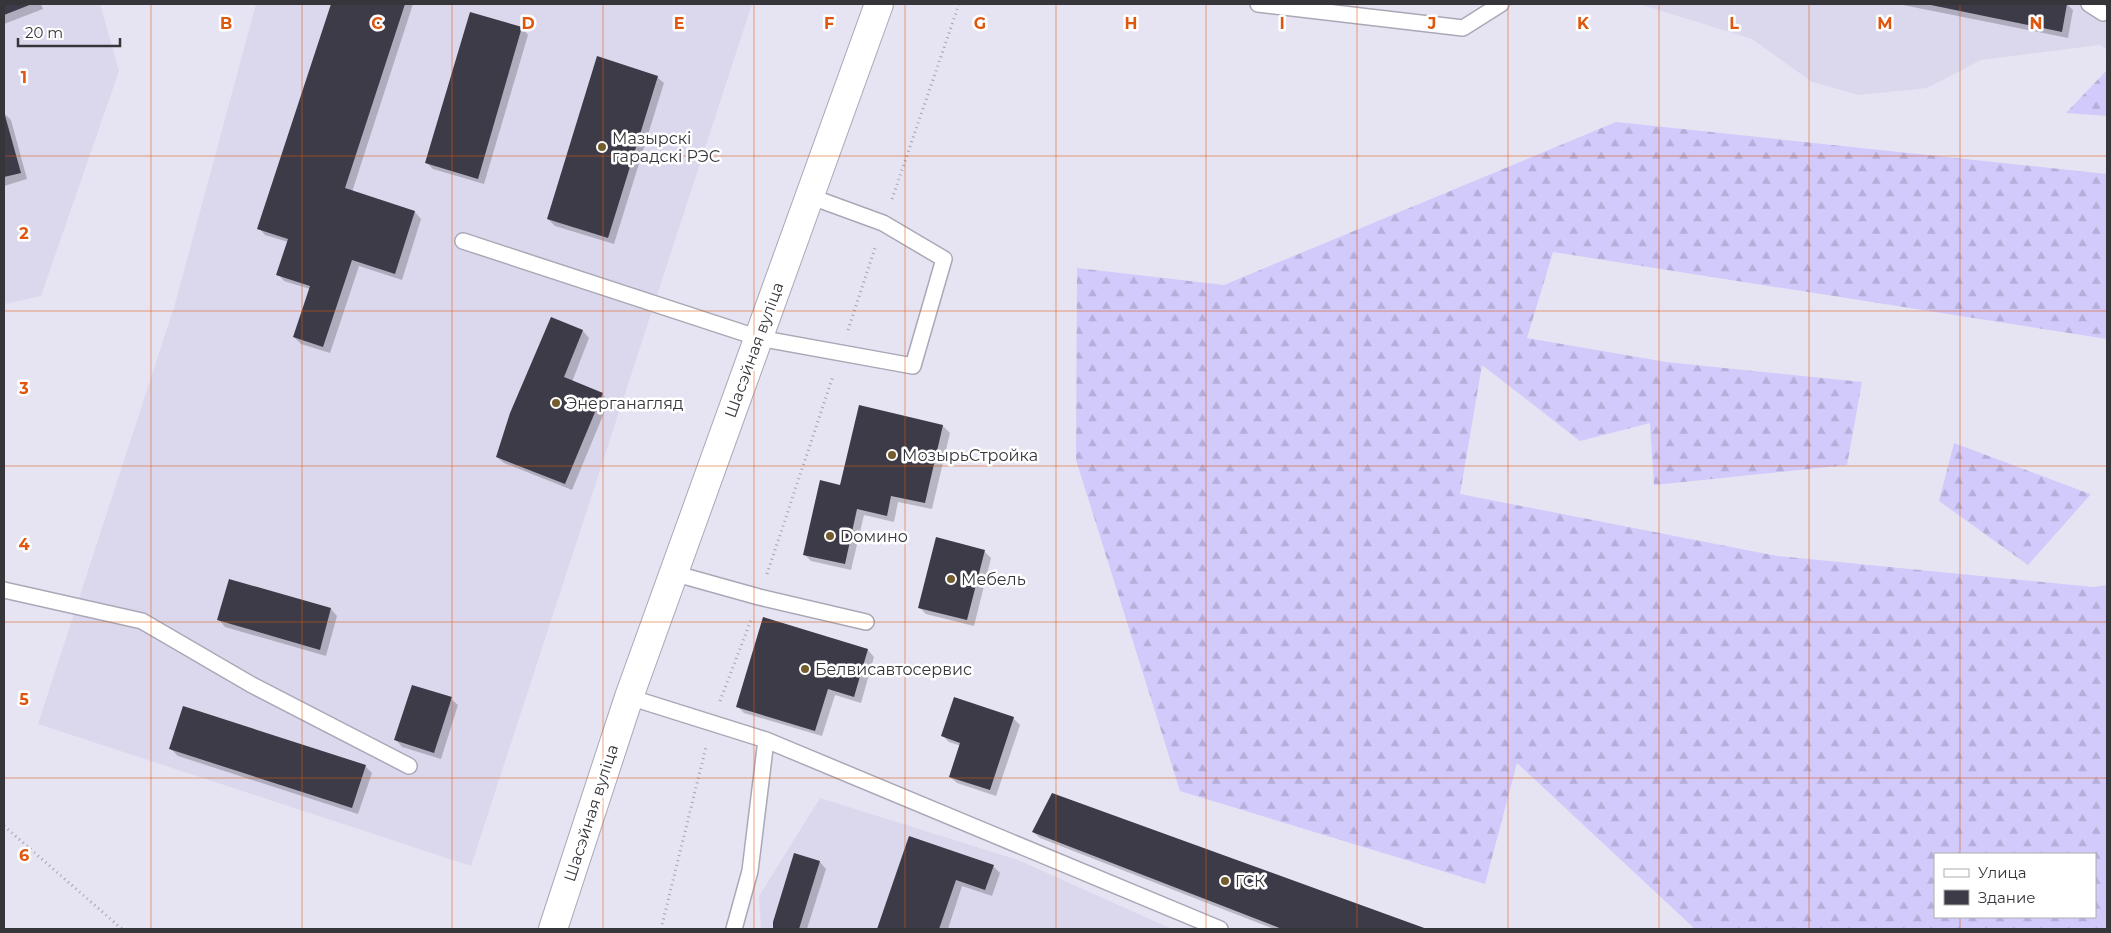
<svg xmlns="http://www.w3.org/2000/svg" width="2111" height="933" viewBox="0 0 2111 933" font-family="Montserrat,sans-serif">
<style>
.built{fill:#dbd8ee}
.forest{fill:url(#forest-firs);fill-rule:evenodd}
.shadow{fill:#0003}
.building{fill:#3d3b47}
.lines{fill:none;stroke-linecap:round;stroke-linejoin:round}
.lane-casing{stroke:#aaa8b6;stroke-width:18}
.secondary-casing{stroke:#aaa8b6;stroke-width:30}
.path{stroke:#a4a3ae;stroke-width:3;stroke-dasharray:1 4;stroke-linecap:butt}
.lane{stroke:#fff;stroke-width:15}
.secondary{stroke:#fff;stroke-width:28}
.grid{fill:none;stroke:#df570e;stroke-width:1;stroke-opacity:0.55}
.poi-dot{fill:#755c2d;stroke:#fff;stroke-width:2}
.labels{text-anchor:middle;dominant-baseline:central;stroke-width:5;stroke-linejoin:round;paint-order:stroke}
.poi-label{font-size:16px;fill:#35353a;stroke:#fff;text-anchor:start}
.street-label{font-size:16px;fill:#35353a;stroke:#fff}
.grid-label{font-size:16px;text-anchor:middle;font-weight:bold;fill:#df570e;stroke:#fff;stroke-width:5;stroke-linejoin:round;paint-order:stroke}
</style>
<defs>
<pattern id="forest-firs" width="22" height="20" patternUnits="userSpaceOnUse" patternTransform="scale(1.25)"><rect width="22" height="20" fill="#d1cafb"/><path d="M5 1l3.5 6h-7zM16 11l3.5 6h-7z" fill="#b4aed8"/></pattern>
</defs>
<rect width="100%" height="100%" fill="#e6e4f3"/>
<path class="built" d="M4,4H100L119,71L41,296L4,304Z
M256,4H752L471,866L38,724L175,304Z
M1639,4H2107V49L2100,45L1981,60L1927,88L1859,95L1812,82L1752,39Z
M820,798L1018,860L1172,929H761L759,896Z"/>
<path class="forest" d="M2107,70V116L2066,113Z
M1616,122L2107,174V339L1553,252L1527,338L1666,362L1862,382L1847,465L1654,485L1650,423L1580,441L1482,365L1460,494L1777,556L2093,587L2107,585V929H1695L1517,763L1485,884L1180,791L1076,460L1077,268L1224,285ZM1935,854H2095V917H1935Z
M1954,443L2090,494H2091L2028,565L1939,501Z"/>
<path class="shadow" d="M4,4H41L43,9L4,24Z
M332,4H413L352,192L415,212L421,219L402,280L359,266L330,353L301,344L294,337L310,289L284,281L278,274L288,242L265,235L259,228Z
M1898,4H2067L2073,10L2068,38Z
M522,28L528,35L484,184L433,169L426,162Z
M657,77L664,83L614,244L555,226L548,219Z
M4,113L11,120L27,179L4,186Z
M552,319L583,331L589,338L572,382L602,394L609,401L572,490L504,463L497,457Z
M860,407L943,426L950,433L932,509L898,502L894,522L864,515L851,570L811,561L805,555L841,486Z
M984,551L991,558L974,626L926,614L919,607Z
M230,580L331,609L337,616L326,656L225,627L219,620Z
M764,619L868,650L874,657L861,703L835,695L822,736L744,713L737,706Z
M451,699L458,705L441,759L402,747L396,740Z
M1013,718L1020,725L996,796L957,783L950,777L961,746L949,742L943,736Z
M171,749L365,766L372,773L358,814L178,756Z
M1052,795L1424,929H1274L1040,838L1033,832Z
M910,838L993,866L1000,873L992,896L962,886L948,929H878Z
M795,854L820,862L826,869L807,929H775L774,923Z"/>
<path class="building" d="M4,4H32L4,15Z
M331,4H405L345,188L415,211L395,274L352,260L323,347L293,337L310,286L276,275L288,239L257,229Z
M1926,4H2067L2062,32Z
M470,12L522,27L478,179L425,163Z
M597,56L658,76L608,238L547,219Z
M4,112L21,173L4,177Z
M551,317L583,330L564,377L603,393L565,484L496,457L510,413Z
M859,405L943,425L925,503L891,496L887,516L857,509L845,564L803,555L820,480L840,485Z
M936,537L985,550L967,620L918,608Z
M229,579L331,608L320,650L217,620Z
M763,617L868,649L854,697L828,689L815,731L736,707Z
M412,685L452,697L434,753L394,740Z
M954,697L1014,717L990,790L949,777L960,743L941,736Z
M183,706L366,765L352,808L169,749Z
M1052,793L1427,929H1282L1032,832Z
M909,836L994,865L985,890L956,880L939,929H877Z
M794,853L820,861L799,929H773V922Z"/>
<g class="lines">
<defs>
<path id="lane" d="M1258,4L1463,28L1501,4
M2089,4L2103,13
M463,241L759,338L913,366L944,259L883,223L809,196
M673,573L759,597L866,622
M4,590L142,621L252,685L409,766
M629,697L766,740L750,871L734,929
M766,740L1220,929"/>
<path id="secondary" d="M553,929L629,697L879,4"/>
</defs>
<use href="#lane" class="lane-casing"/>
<use href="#secondary" class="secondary-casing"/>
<path class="path" d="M892,199L959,4
M848,330L875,248
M767,574L833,376
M720,701L751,620
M4,826L122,929
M661,929L706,747"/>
<use href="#lane" class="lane"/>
<use href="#secondary" class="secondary"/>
</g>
<path class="grid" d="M151,4V929M302,4V929M452,4V929M603,4V929M754,4V929M905,4V929M1056,4V929M1206,4V929M1357,4V929M1508,4V929M1659,4V929M1809,4V929M1960,4V854M4,156H2107M4,311H2107M4,466H2107M4,622H2107M4,778H2107M1960,917V929"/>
<g class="poi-dot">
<circle cx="602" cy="147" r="5"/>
<circle cx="556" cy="403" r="5"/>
<circle cx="892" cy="455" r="5"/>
<circle cx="830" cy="536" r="5"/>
<circle cx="951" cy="579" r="5"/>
<circle cx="805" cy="669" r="5"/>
<circle cx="1225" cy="881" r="5"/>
</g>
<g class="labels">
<g class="poi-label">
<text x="612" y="138">Мазырскі<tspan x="612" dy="18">гарадскі РЭС</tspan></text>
<text x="566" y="403">Энерганагляд</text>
<text x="902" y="455">МозырьСтройка</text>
<text x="840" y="536">Dомино</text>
<text x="961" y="579">Мебель</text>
<text x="815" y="669">Белвисавтосервис</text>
<text x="1235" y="881">ГСК</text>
</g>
<g class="street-label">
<text transform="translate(754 350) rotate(-70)">Шасэйная вуліца</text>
<text transform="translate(591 813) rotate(-72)">Шасэйная вуліца</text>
</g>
</g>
<g class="grid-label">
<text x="226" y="29">B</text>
<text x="377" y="29">C</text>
<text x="528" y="29">D</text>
<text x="679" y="29">E</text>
<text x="829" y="29">F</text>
<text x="980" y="29">G</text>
<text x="1131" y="29">H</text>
<text x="1282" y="29">I</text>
<text x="1432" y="29">J</text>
<text x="1583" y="29">K</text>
<text x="1734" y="29">L</text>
<text x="1885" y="29">M</text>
<text x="2036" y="29">N</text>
<text x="24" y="83">1</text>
<text x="24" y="239">2</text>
<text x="24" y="394">3</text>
<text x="24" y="550">4</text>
<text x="24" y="705">5</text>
<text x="24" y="861">6</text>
</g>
<rect width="2111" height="933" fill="none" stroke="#35353a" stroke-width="10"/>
<rect x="1934" y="853" width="162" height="65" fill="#ffffff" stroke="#aeaeb0"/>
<rect x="1944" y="869" width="25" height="8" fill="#ffffff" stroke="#aeaeb0"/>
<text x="1978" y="878" font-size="15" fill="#35353a">Улица</text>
<rect x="1944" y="890" width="25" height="15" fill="#3d3b47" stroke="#aeaeb0"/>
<text x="1978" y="903" font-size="15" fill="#35353a">Здание</text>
<path d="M18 38v8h102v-8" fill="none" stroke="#35353a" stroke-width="2.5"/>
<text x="25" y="38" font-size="15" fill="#35353a" stroke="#ffffff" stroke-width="4" paint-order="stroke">20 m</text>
</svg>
